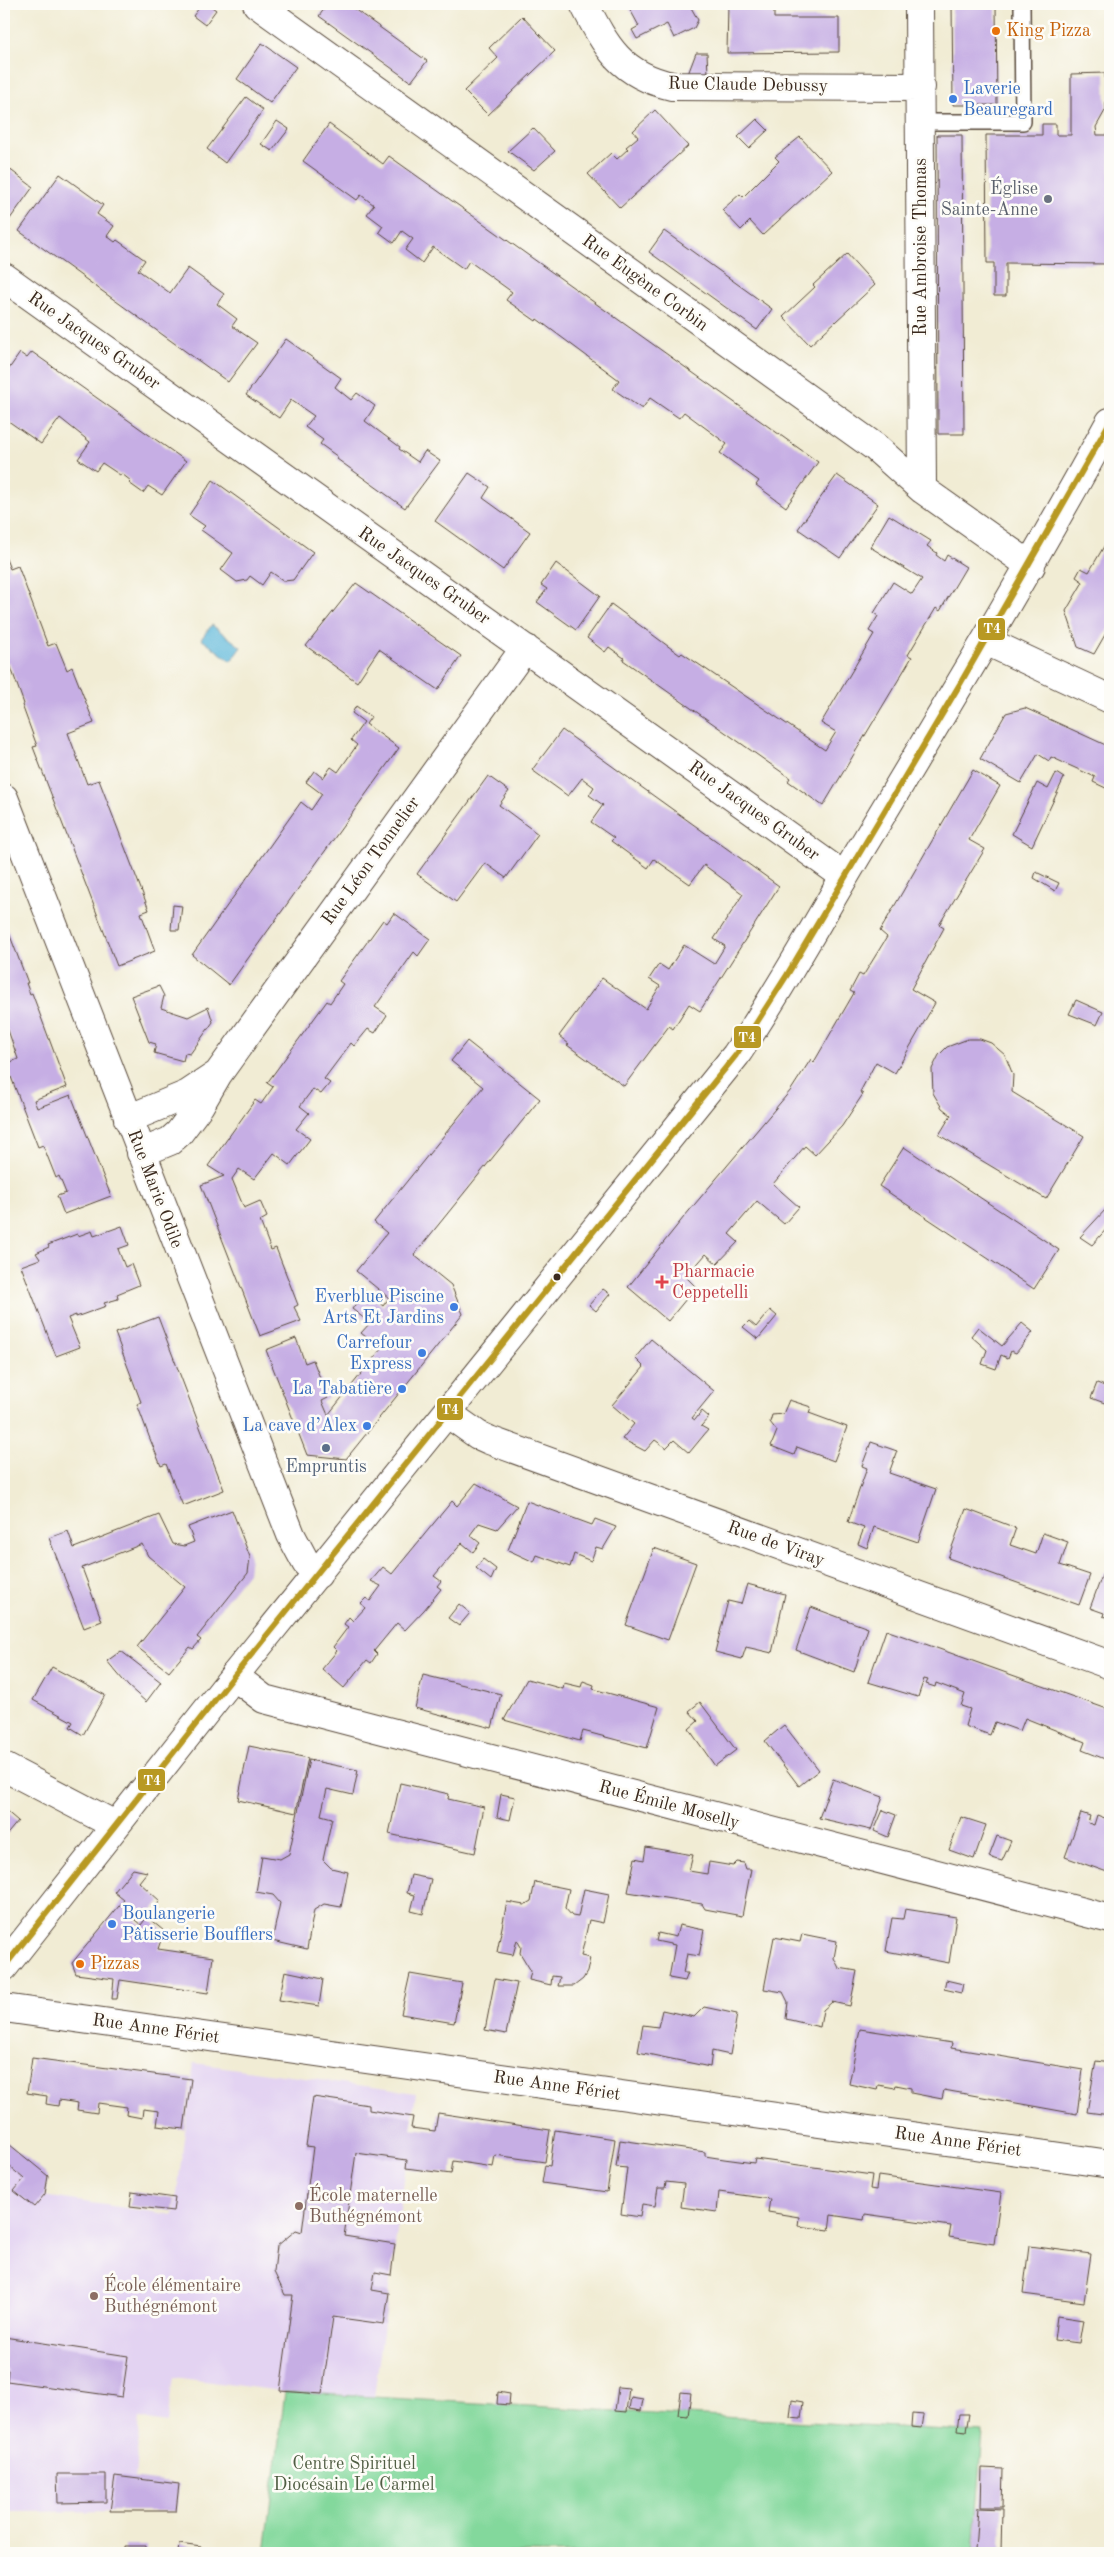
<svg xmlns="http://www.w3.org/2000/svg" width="1114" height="2557" viewBox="0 0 1114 2557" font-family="'Old Standard TT',serif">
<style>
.built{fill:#e3d3f2}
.green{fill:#83d89c;stroke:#5f815d}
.water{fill:#5cb7da;stroke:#4c707c}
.building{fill:#c6aee4}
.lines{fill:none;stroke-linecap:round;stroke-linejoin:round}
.service-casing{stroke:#564739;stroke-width:18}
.minor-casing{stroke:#564739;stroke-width:30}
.tertiary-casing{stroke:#564739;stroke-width:30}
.service{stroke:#fff;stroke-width:15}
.minor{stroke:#fff;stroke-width:28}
.tertiary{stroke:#fff;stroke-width:28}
.bus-1-casing{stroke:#fdfcf7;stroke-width:10}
.bus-1{stroke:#b89923;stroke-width:6}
.food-dot{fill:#e8710a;stroke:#fdfcf7;stroke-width:2}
.shop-dot{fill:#3f7fe0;stroke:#fdfcf7;stroke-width:2}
.worship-dot{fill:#6b7280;stroke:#fdfcf7;stroke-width:2}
.bus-dot{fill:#3b2a1e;stroke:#fdfcf7;stroke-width:2}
.health-dot{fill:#e0444e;stroke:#fdfcf7;stroke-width:2}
.service-dot{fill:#5c6f8a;stroke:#fdfcf7;stroke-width:2}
.education-dot{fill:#8d6e63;stroke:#fdfcf7;stroke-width:2}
.labels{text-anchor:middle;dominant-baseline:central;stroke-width:5;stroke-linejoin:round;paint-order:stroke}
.food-label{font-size:18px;fill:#c56008;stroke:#fdfcf7;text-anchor:start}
.street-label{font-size:18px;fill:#3b2a1e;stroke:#fdfcf7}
.shop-label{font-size:18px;fill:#366cbe;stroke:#fdfcf7;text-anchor:end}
.worship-label{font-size:18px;fill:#5b616d;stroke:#fdfcf7;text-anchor:end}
.health-label{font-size:18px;fill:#be3a42;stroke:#fdfcf7;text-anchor:start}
.service-label{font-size:18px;fill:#4e5e75;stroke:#fdfcf7}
.education-label{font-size:18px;fill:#785e54;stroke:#fdfcf7;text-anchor:start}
.park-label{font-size:18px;fill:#515e44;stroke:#fdfcf7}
.line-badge{stroke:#fdfcf7;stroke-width:2}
.badge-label{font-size:14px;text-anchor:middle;font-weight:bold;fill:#fff}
</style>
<rect width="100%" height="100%" fill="#fdfcf7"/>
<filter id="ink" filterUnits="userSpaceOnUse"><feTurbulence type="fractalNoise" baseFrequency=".02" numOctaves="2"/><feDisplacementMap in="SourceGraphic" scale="10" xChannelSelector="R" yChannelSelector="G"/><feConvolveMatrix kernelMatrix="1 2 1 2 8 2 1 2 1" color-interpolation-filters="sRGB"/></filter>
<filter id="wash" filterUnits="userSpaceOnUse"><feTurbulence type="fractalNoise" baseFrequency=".0096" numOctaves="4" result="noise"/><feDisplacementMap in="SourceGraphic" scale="20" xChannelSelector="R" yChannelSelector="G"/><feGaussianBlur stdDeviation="1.12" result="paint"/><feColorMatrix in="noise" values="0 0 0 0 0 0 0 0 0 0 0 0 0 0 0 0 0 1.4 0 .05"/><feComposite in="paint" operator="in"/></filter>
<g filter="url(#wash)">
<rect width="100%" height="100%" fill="#f1ecd4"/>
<path class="built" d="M194,2063L416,2093L374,2397L280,2391L173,2377L167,2423L140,2419L132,2511L4,2512V2140L23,2156L43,2196L174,2215Z"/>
<path class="green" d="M285,2392L983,2432L974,2553H265Z"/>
<path class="water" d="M212,625L241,647L231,661L201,639Z"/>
<g id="blocks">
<path class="building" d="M202,4H208L216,10L205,25L193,16Z
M328,4H347L427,61L411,82L319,16Z
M627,4H689L698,20L694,28L674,38L667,24L637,39L632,30L639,26Z
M728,4L774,5V18H839V52L727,53Z
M952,4H996L997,105H953Z
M522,16L555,51L488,115L464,91L498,58L489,48Z
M262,43L296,67L270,103L237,79Z
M696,53H707L708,74H688Z
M1105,73L1106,109L1096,127L1097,135H1110V264L1006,263V296H994V263H987L986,135H1042V124H1056V135H1071V74Z
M246,97L263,110L225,163L207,149Z
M655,110L688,146L620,208L588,174L611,153L617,159L628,149L626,147L638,137L633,131Z
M757,119L768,130L749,148L738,137Z
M277,121L289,129L272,151L261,144Z
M329,124L383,164L389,156L818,462L786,507L756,485L759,481L720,453L727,444L684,412L679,418L650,398L642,409L613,389L619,380L537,319L536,321L506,300L512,292L469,261L464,269L433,247L422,263L405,250L413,239L402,231L394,243L379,232L383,226L367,214L374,205L361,195L357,200L303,161Z
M533,128L555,151L534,170L508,151Z
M937,135H962L964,434H938Z
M800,137L832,171L763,235L750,221L741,230L722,210L740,194L743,197L779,161L775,157Z
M4,165L33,187L7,223L4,220Z
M60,174L103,205L97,214L114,226L107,236L115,242L117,240L145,260L138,270L170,293L188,268L224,294L217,304L237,319L232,326L257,343L228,382L19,231Z
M664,231L772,309L757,330L649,252Z
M847,254L875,285L810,345L783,317L815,287L813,285Z
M286,339L341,378L335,387L351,400L357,393L375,406L365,421L400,447L399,449L418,462L425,451L440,461L405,508L337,459L338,457L320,444L323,440L305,427L314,416L291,400L279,418L246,395Z
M32,352L186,461L162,495L148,486L143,493L129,483L131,481L122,474L120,475L102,463L96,471L78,459L90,442L60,418L41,444L4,418V391L8,385L4,382V376L20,353L27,358Z
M469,473L490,487L483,498L530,532L503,570L435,521Z
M837,475L878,504L840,558L798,529Z
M213,480L313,552L293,580L284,581L271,572L262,585L250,576L247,580L237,582L221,570L233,553L201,530L205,526L189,515Z
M889,515L931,541L927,546L937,553L936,555L944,561L947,555L966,567L940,611L936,608L908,655L912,657L823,806L788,781L790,778L623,660L624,658L609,647L605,652L587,638L611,604L680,655L682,653L825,750L836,732L821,723L874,634L869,631L878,616L874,613L893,582L912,594L922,579L870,547Z
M1110,536V626L1094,654L1078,647L1066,611L1083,582L1076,577L1081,568L1089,572Z
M4,554L10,569L18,566L48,646L56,643L67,670L72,667L94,723L68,733L87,784L99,780L149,910L141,913L155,951L117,966L33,747L37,746L22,705L24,704L9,662L4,665Z
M556,563L600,596L576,630L537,602L547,589L541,585Z
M356,583L461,656L438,690L379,649L357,682L306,646Z
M356,706L371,717L366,724L399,748L229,985L192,955L301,802L311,810L322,794L306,782L314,771L323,778L331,767L338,772L357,745L351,740L364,722L352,713Z
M1025,708L1110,747V790L1093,782L1095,777L1051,757L1049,761L1038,754L1021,783L980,759L1006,713Z
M562,730L779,886L700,1011L689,1004L673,1029L669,1026L624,1086L567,1045L569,1044L559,1036L602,978L646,1009L660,986L649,979L659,964L668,970L684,945L714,964L725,946L714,939L743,894L704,865L690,884L654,859L648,868L611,841L614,838L591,822L603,805L589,795L594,787L582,778L568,796L532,770Z
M973,770L1000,786L969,840L985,849L939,925L944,928L911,989L935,1003L895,1073L876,1062L860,1092L863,1094L842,1126L815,1155L805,1146L773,1184L799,1207L784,1224L757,1201L729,1234L738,1242L717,1264L706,1254L686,1277L696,1287L668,1321L628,1287L684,1217L791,1090L811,1059L814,1062L854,993L850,991L859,974L863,976L887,937L880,931Z
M1056,773L1064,778L1032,846L1012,834L1037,783L1048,789Z
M488,776L509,791L499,805L538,834L506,878L485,863L456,902L417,874Z
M1036,872L1059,883L1055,891L1034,878Z
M173,905L182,906L179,930H171Z
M394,913L430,939L418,956L414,952L375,1007L387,1015L375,1033L368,1029L354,1046L351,1043L324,1079L330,1083L321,1094L313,1089L300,1106L309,1113L296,1129L310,1139L290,1165L274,1153L254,1179L239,1169L232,1179L244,1208L260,1201L267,1217L260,1221L271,1250L276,1248L298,1305L294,1307L301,1321L260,1336L201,1185L224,1176L208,1166L255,1100L261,1104L273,1087L267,1083L327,1001L330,1003L343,984L339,981L383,920L387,923Z
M4,920L28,983H26L30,994L32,993L67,1087L34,1100L37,1108L71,1095L111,1196L64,1214L57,1196L66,1193L59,1176L56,1178L43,1145L38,1147L6,1064L18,1059L8,1030L4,1032Z
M159,986L164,996L161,1008L188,1017L208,1007L213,1022L190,1054L185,1053L183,1061L154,1053L156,1044L149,1042L131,996Z
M1076,1000L1103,1012L1097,1025L1069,1014Z
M968,1039H980L991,1043L1005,1055L1013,1075L1012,1092L1084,1136L1046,1199L939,1135L951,1115L942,1108L933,1093L932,1069L939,1055L947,1047Z
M467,1041L540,1099L414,1255L451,1285L463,1314L346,1459L307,1455L266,1350L296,1338L305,1363L313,1360L328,1398L322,1401L328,1415L381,1349L361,1333L370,1323L352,1309L365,1291L383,1306L389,1298L356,1271L387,1233L374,1222L483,1087L451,1061Z
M904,1147L1059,1250L1034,1289L879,1186Z
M1106,1209L1110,1213L1105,1219L1110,1223V1225L1092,1245L1080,1237Z
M122,1226L129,1245L118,1249L125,1267L131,1264L139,1285L117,1294L118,1299L104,1303L106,1306L76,1317V1315L68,1318L80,1347L56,1356L21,1266L40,1259L36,1253L49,1247L48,1245L77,1234L78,1236L92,1231L94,1236Z
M603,1289L610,1294L596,1311L589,1305Z
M770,1310L777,1316L758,1339L743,1327L749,1321L756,1327Z
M158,1317L224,1490L183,1506L166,1464L161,1466L150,1439L137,1404L141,1402L115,1333Z
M1022,1323L1033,1332L1016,1353L1011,1351L1008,1358L1001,1355L996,1369L982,1364L987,1350L971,1336L978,1327L1002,1346Z
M651,1339L714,1391L692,1418L695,1420L702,1411L709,1417L701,1426L708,1430L689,1453L674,1440L666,1448L655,1440L645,1451L622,1439L634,1424L612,1405L644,1367L635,1358Z
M1097,1383L1110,1388V1405L1091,1398Z
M789,1400L811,1407L809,1413L847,1427L834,1461L797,1447L794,1455L771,1446L777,1431L770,1422L772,1415L783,1414Z
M871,1442L897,1451L889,1473L936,1489L918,1542L874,1527L867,1548L858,1544L864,1528L848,1522L867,1468L862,1466Z
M476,1483L517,1506L497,1529L479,1523L470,1535L480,1543L473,1552L462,1543L434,1576L441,1581L437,1586L441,1589L424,1610L405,1630L397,1623L374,1651L377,1654L371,1663L367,1660L344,1688L322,1669L337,1651L333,1647L348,1627L344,1624L349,1617L353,1621L365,1608L361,1603L366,1598L370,1601L381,1586L371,1581L383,1567L392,1574L452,1501L457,1506Z
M527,1501L592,1525L595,1519L616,1527L603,1549L596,1547L591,1561L574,1554L570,1567L537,1555L534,1562L508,1550Z
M966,1509L1016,1528L1010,1545L1036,1554L1043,1533L1068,1542L1060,1565L1090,1575L1079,1605L948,1558Z
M232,1510L250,1557L248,1573L197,1637L201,1640L193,1649L190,1647L169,1672L137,1647L185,1587L148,1556L142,1544L82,1568L102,1621L84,1628L49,1538L68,1531L74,1548L159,1515L173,1544L184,1546L194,1542L188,1527Z
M654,1548L696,1563L668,1640L626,1625Z
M483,1559L496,1569L491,1580L476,1568Z
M1109,1567H1110V1619L1103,1616L1104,1613L1090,1608L1103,1573L1106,1574Z
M747,1584L785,1594L772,1653L746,1647L742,1659L715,1652L728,1601L741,1604Z
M459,1604L470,1613L459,1626L448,1618Z
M811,1607L868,1628L854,1672L796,1650Z
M886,1630L1110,1710V1761L1082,1750L1085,1742L1025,1718L1020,1731L995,1722L990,1735L965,1726L970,1709L961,1706L965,1694L936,1683L935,1687L926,1684L928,1680L924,1679L918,1697L868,1682Z
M121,1651L161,1682L146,1702L128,1686L107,1661Z
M52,1667L105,1695L83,1735L70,1727L73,1722L33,1700Z
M423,1675L501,1694L492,1728L415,1708Z
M527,1679L563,1689L564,1683L581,1687L583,1681L594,1685L593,1689L659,1707L647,1748L583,1731L580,1741L504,1720Z
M700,1702L736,1750L715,1766L689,1729L698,1721L689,1711Z
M784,1725L819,1770L799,1786L765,1741Z
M249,1746L308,1758L296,1813L238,1800Z
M309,1760L358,1770L353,1795L327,1789L321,1815L332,1818L323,1860L331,1868L348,1872L341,1907L324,1904L314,1910L307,1949L272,1941L280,1903L273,1895L256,1892L262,1856L280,1859L289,1854Z
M833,1779L883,1797L871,1830L819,1818Z
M400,1783L449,1794L448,1799L484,1807L475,1853L389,1834Z
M501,1794L515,1797L510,1820L497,1817Z
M4,1809L18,1821L4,1838Z
M883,1810L896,1815L888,1837L874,1831Z
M1081,1813L1090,1816L1088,1823L1094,1825L1097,1815L1110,1820V1873L1065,1857Z
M961,1817L986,1825L974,1859L949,1850Z
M997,1836L1011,1841L1002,1861L989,1857Z
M646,1847L693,1855L689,1871L707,1874L709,1862L733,1866L737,1862L744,1863L746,1869H751L742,1916L705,1909L702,1904L628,1892L635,1858L644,1860Z
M133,1869L147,1872L139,1882L160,1901L147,1917L142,1913L135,1920L141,1925L147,1917L164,1931L158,1949L213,1957L208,1993L120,1980L117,1999H112L114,1979L76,1974L72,1963L124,1900L114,1892Z
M411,1875L431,1879L423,1914L411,1911L415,1895L407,1893Z
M535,1882L569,1889L565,1908L572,1916L578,1917L584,1889L609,1894L603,1923L589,1920L581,1956L590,1958L587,1972L583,1979L574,1986H558L560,1977L552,1976L551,1985L529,1980L531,1971L520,1953L521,1947L517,1940L513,1955L497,1952L507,1902L524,1905L531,1901Z
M905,1909L956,1917L949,1963L886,1951L892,1918L903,1919Z
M679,1925L704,1930L699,1956L687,1954L683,1973H688L685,1981L669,1978L675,1945L656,1941L658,1933L676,1937Z
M802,1934L837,1941L834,1958L839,1968L857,1971L850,2006L832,2002L823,2010L820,2027L786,2019L788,2002L783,1992L764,1989L774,1937L800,1942Z
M285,1971L323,1979L319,2006L279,2000Z
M410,1974L462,1983L454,2023L401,2014Z
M495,1979L517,1983L506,2034L485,2030Z
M946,1980L963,1984L961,1993L944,1989Z
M704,2007L737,2014L730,2055L712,2051L710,2067L638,2052L643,2025L658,2027L662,2010L694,2017Z
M860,2029L952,2043L951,2048L1083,2070L1077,2114L944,2090L942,2099L911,2093V2088L896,2085L895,2088L878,2085L877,2090L849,2084Z
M32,2058L191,2079L184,2129L157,2126L159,2111L143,2109L142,2118L126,2115L127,2107L98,2103L97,2113L77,2110L78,2103L59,2100L58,2106L46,2104L47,2096L27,2093Z
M1096,2061L1110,2063V2115L1087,2112Z
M313,2097L369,2105V2110L413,2117L411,2128L435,2131L438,2113L550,2130L545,2162L495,2155L493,2167L453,2161L451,2174L406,2168L407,2160L356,2153L344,2236L395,2244L391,2275L375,2272L372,2290L389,2293L384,2324L333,2317L322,2394L280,2391L293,2295H285L274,2272L277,2246L296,2230L302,2232L313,2147L306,2146Z
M555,2130L615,2139L607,2192L542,2183L545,2165L550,2166Z
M4,2140L48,2176L45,2194L34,2207L14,2191L24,2179L9,2166L4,2172Z
M620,2140L705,2152V2156L724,2159L754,2163L755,2159L872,2175L870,2189L876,2190L878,2176L1001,2193L994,2244L949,2237L951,2226L865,2214L864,2220L831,2215L829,2230L798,2226L799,2217L768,2212L770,2199L719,2192L717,2212L681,2207L684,2184L666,2182L665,2188H658L655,2206L642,2204L640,2217L621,2214L627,2168L616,2167Z
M132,2192L175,2198L173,2211L130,2206Z
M1029,2246L1091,2254L1084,2302L1023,2294Z
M1057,2316L1083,2320L1079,2343L1054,2340Z
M4,2337L128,2356L122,2397L7,2381L8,2370L4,2366Z
M618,2387L629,2388L626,2412L615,2411Z
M498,2392L510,2394L509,2405L497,2404Z
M681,2392L691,2393L688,2416L678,2415Z
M631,2397L643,2399L641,2411L629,2409Z
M792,2400L803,2402L801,2419L790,2418Z
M912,2414L924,2415L922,2428L911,2427Z
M959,2414H969L966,2431L957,2430Z
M982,2468L1003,2469L1002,2507H981Z
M57,2474H106V2502L58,2503Z
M115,2476L179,2484L176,2511H110Z
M978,2508L1002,2509L1001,2552L975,2551Z
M179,2544L201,2547L200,2553H178Z
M124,2546H146V2553H124Z"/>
</g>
</g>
<g filter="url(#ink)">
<use href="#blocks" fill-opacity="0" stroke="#564739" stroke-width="1"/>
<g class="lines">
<defs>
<path id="service" d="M920,122H1023L1022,4"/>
<path id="minor" d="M257,4L875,447L922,489L1031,566
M584,4C606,47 621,75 672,86L921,87
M919,4L922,489
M4,277L844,876
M986,641L1110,699
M4,798L291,1535L306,1563L318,1574
M128,1119L188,1094L215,1076
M141,1153L170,1141L179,1133L200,1105L218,1074L525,648
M447,1413L478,1435L489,1440L1110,1665
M234,1676L264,1699L1110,1919
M4,1767L115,1825
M4,2008L1110,2164"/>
<path id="tertiary" d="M4,1967L234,1676L736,1055C784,985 823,911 867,839C950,701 1033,563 1110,422"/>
</defs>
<use href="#service" class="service-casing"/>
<use href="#minor" class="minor-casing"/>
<use href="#tertiary" class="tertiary-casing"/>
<use href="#service" class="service"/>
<use href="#minor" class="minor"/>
<use href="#tertiary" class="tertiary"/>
<defs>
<path id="bus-1" d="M4,1967L234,1676L736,1055L787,975L960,684L1110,422"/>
</defs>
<use href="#bus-1" class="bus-1-casing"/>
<use href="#bus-1" class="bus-1"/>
</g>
</g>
<g class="food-dot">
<circle cx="996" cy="31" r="5"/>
<circle cx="80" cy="1964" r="5"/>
</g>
<g class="shop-dot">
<circle cx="953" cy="99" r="5"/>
<circle cx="454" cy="1307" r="5"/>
<circle cx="422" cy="1353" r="5"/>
<circle cx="402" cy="1389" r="5"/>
<circle cx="367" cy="1426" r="5"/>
<circle cx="112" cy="1924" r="5"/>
</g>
<circle class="worship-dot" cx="1048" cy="199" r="5"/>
<circle class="bus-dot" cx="557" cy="1277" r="4.5"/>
<path class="health-dot" d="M659.5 1274.5h5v5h5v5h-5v5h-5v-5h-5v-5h5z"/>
<circle class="service-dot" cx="326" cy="1448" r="5"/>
<g class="education-dot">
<circle cx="299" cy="2206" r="5"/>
<circle cx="94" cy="2296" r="5"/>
</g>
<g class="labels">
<g class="food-label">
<text x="1006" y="31">King Pizza</text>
<text x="90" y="1964">Pizzas</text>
</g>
<g class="street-label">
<text transform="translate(748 85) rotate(1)">Rue Claude Debussy</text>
<text transform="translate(921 247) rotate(-90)">Rue Ambroise Thomas</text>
<text transform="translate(645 283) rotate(36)">Rue Eugène Corbin</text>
<text transform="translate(94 341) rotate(35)">Rue Jacques Gruber</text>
<text transform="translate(424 576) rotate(35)">Rue Jacques Gruber</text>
<text transform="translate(754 811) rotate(36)">Rue Jacques Gruber</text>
<text transform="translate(371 861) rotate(-54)">Rue Léon Tonnelier</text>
<text transform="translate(155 1189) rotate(69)">Rue Marie Odile</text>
<text transform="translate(776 1544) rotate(20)">Rue de Viray</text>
<text transform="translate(669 1805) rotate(15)">Rue Émile Moselly</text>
<text transform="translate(156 2029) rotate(8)">Rue Anne Fériet</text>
<text transform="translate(557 2086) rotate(8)">Rue Anne Fériet</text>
<text transform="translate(958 2142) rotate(8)">Rue Anne Fériet</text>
</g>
<g class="shop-label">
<text x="963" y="89" text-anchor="start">Laverie<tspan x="963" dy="21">Beauregard</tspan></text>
<text x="444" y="1297">Everblue Piscine<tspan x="444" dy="21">Arts Et Jardins</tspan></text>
<text x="412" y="1343">Carrefour<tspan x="412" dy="21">Express</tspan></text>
<text x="392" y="1389">La Tabatière</text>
<text x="357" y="1426">La cave d’Alex</text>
<text x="122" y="1914" text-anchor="start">Boulangerie<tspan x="122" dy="21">Pâtisserie Boufflers</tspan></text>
</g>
<g class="worship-label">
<text x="1038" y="189">Église<tspan x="1038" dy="21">Sainte-Anne</tspan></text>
</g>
<g class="health-label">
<text x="672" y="1272">Pharmacie<tspan x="672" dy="21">Ceppetelli</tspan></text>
</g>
<g class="service-label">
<text x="326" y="1467">Empruntis</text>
</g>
<g class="education-label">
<text x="309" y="2196">École maternelle<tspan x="309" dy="21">Buthégnémont</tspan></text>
<text x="104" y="2286">École élémentaire<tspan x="104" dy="21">Buthégnémont</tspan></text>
</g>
<g class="park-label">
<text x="354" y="2464">Centre Spirituel<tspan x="354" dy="21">Diocésain Le Carmel</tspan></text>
</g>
</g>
<g class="line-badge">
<rect x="977" y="617" width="29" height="24" rx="5" fill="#b89923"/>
<rect x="733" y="1025" width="29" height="24" rx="5" fill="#b89923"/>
<rect x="436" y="1397" width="28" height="24" rx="5" fill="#b89923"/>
<rect x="137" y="1768" width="29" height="24" rx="5" fill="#b89923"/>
</g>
<g class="badge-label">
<text x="992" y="633">T4</text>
<text x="747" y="1042">T4</text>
<text x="450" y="1414">T4</text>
<text x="152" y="1785">T4</text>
</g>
<rect width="1114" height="2557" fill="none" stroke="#fdfcf7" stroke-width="20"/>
</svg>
